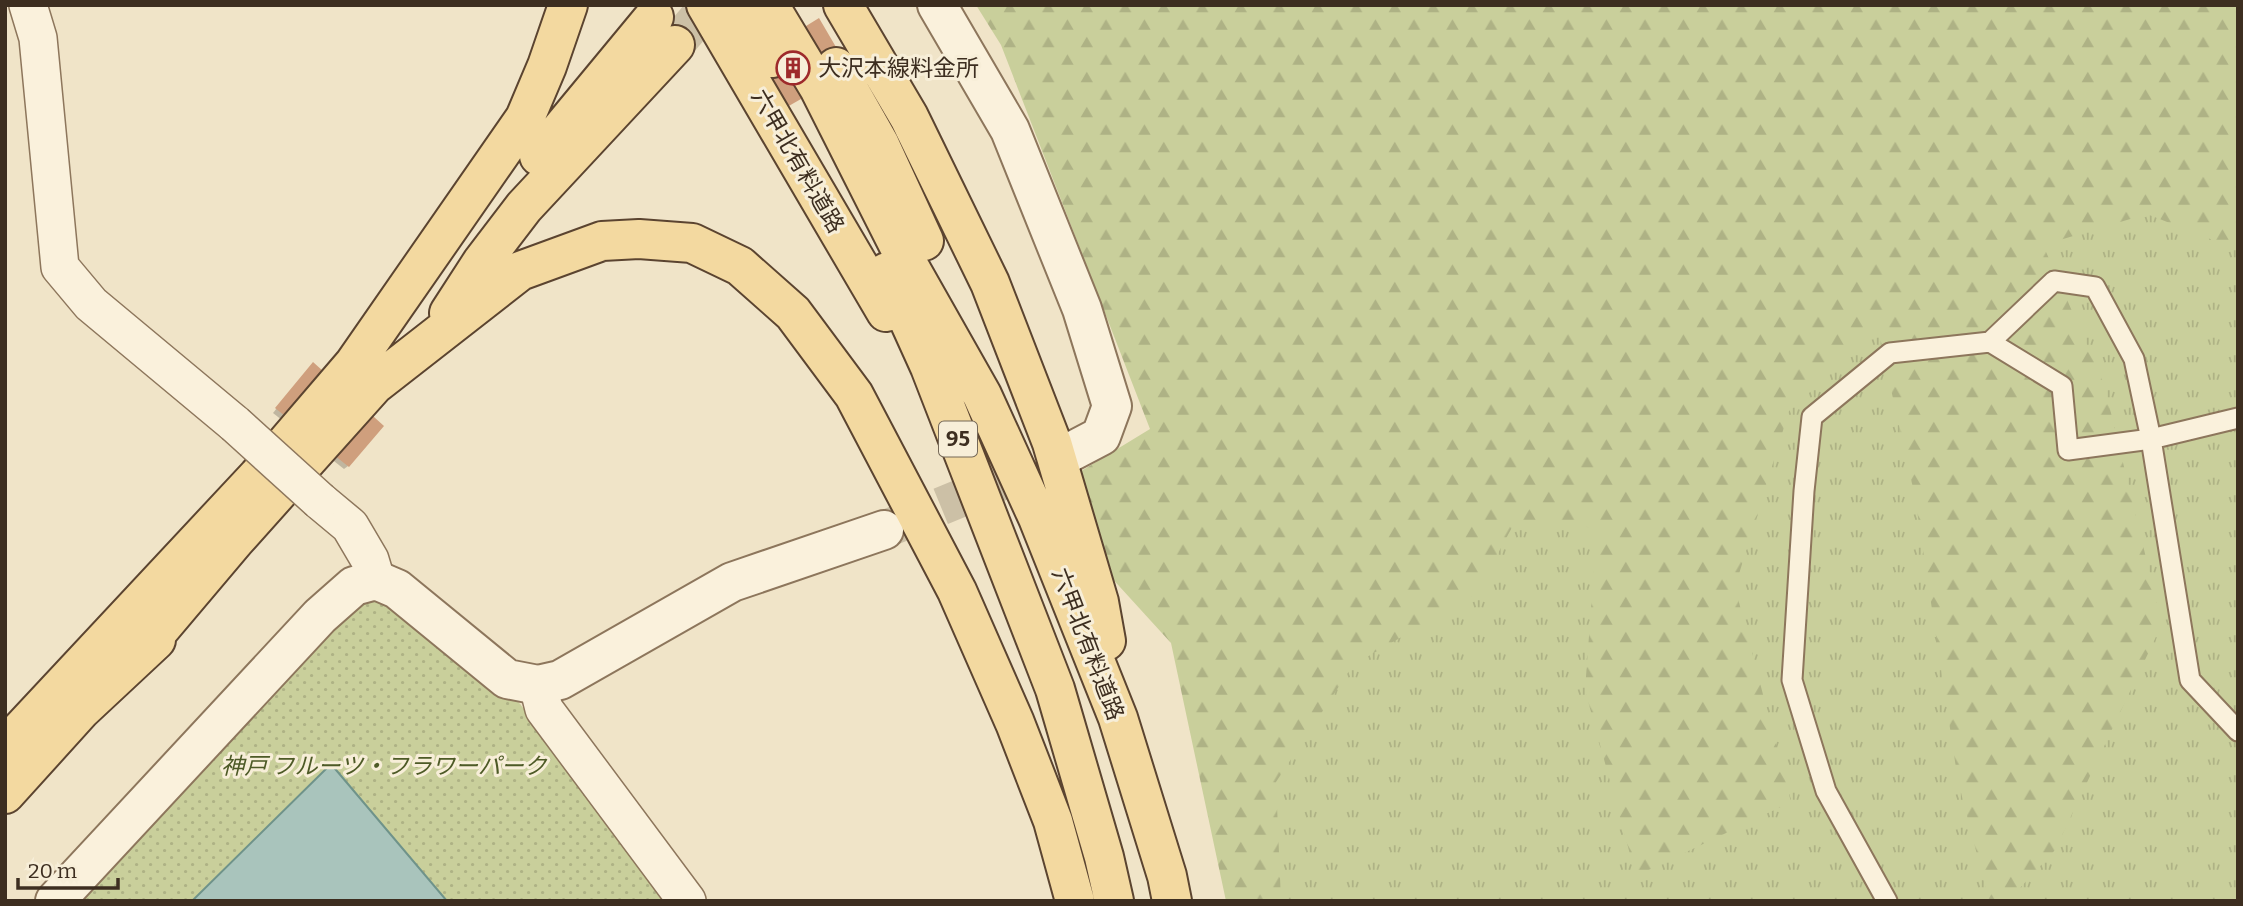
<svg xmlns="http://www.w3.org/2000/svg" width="2243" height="906" viewBox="0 0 2243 906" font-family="Bitter,'Noto Sans JP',serif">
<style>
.grass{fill:url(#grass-tufts)}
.forest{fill:url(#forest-firs)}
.park{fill:url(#park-dots)}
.water{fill:#a9c4bc;stroke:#6f938a;stroke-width:2}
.shadow{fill:#0003}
.building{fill:#cf9f7d}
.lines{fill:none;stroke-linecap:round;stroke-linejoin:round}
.tertiary-tunnel{stroke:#ccc0a6;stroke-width:38;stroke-dasharray:38 19;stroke-linecap:butt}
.primary-tunnel{stroke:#ccc0a6;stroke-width:38;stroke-dasharray:38 19;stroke-linecap:butt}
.service-casing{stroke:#8d765c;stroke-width:23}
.minor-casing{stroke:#8d765c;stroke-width:40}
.tertiary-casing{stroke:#8d765c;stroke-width:42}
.primary-casing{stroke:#5b4430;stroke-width:42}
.service{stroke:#faf1dc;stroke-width:19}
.minor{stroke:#faf1dc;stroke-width:37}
.tertiary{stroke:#faf1dc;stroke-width:38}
.primary{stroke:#f3d9a0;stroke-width:38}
.minor-bridge-casing{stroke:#8d765c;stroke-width:40;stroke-linecap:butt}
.minor-bridge{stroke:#faf1dc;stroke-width:37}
.labels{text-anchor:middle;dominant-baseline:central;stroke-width:6;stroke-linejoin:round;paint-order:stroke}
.shield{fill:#f7eed8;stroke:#756857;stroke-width:2}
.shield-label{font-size:21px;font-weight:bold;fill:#3d2e20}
.poi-label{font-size:23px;fill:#3d2e20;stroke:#f7eed8;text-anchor:start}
.street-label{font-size:23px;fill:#3d2e20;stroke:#f7eed8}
.park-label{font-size:23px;font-style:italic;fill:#4d5a26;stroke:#f7eed8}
</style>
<defs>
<pattern id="grass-tufts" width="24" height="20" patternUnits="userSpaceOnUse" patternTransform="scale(1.75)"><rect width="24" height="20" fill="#c9cf9b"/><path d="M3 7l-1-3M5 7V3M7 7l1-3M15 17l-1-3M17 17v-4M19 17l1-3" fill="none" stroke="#aeb285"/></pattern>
<pattern id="forest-firs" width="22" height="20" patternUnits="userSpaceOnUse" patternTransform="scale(1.75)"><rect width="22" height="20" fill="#c9cf9b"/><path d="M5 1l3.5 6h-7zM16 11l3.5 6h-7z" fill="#aeb285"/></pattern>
<pattern id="park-dots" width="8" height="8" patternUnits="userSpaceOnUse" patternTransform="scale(1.75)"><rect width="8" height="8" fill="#c9cf9b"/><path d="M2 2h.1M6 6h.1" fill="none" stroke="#aeb285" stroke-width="1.8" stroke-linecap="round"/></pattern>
</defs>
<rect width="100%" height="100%" fill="#f0e4c8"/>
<path class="grass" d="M2155,162L2238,204V901H1239L1217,670L1838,260Z"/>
<path class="forest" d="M976,5H2238V250L2147,214L2043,245L2104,384L2162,624L2055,850L2008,901H1989L1958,781L1915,497L1878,331L1789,411L1735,587L1791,802L1636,876L1585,690L1597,528L1516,520L1476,594L1353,665L1276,782L1281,901H1226L1171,643L1068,530L1055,487L1150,429L1001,45Z"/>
<path class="park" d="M370,591L509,690L675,901H67Z"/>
<path class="water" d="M331,764L447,901H192Z"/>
<path class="shadow" d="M309,368L348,466L344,469L273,413Z"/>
<path class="building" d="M819,18L850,71L766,119L735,70Z
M313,362L384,426L349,467L275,408Z"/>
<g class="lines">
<path class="tertiary-tunnel" d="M888,528L1061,457"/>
<path class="primary-tunnel" d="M675,45L709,5"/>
<defs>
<path id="service" d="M1990,342L2054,281L2095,287L2134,359L2151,439L2190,680L2238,731
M1887,901L1826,791L1792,680L1804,491L1812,417L1890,353L1990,342L2062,386L2068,450L2151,439L2238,418"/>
<path id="minor" d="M28,5L38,38L60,267L91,304L235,424
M320,501L350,526L370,560L376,580
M538,685L544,709L687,901"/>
<path id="tertiary" d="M937,5L1010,130L1082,309L1112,406L1101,436L1061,457
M55,901L320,616L354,586L376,580L397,589L507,679L538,685L560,680L732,582L884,530"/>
<path id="primary" d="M706,5L886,312
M738,5L772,58
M769,5L819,88L909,266L982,395L1038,518L1118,718L1167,876L1172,901
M843,5L909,117L990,283L1052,443L1099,602L1106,641
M836,67L879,143L924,241
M539,156L654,17
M887,272L930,367L1055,689L1104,857L1114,901
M449,313L482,262L524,207L675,45
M138,655L236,539L374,385L520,271L602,241L639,239L692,243L740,266L793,313L854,395L957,591L1015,723L1053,821L1075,901
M5,747L258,476L354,364L525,118L547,66L568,5
M5,794L81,710L156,640"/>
</defs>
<use href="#service" class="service-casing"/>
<use href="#minor" class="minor-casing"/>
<use href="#tertiary" class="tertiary-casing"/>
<use href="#primary" class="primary-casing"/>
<use href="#service" class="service"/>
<use href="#minor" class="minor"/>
<use href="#tertiary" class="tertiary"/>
<use href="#primary" class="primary"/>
<defs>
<path id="minor-bridge" d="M235,424L320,501"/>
</defs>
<use href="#minor-bridge" class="minor-bridge-casing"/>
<use href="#minor-bridge" class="minor-bridge"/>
</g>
<defs>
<symbol id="building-ring" viewBox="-11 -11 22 22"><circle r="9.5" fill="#f7eed8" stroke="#9e2a2b" stroke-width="1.5"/><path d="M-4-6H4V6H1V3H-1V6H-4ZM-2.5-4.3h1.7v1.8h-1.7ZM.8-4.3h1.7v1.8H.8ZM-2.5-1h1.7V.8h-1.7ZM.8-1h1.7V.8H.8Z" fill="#9e2a2b"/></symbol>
</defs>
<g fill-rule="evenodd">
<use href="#building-ring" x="774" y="49" width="38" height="38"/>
</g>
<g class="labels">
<rect class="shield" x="939" y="421.5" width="38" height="35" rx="5"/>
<g class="shield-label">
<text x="958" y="439">95</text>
</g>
<g class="poi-label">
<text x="818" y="68">大沢本線料金所</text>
</g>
<g class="street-label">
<text transform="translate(798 161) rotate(60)">六甲北有料道路</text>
<text transform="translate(1088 644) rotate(69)">六甲北有料道路</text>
</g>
<g class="park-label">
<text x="384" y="766">神戸 フルーツ・フラワーパーク</text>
</g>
</g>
<rect width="2243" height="906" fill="none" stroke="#3d2e20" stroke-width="14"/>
<path d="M18 878v10h100v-10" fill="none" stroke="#3d2e20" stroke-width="3.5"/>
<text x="28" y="878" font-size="21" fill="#3d2e20" stroke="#f7eed8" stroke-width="5" paint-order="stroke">20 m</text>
</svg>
